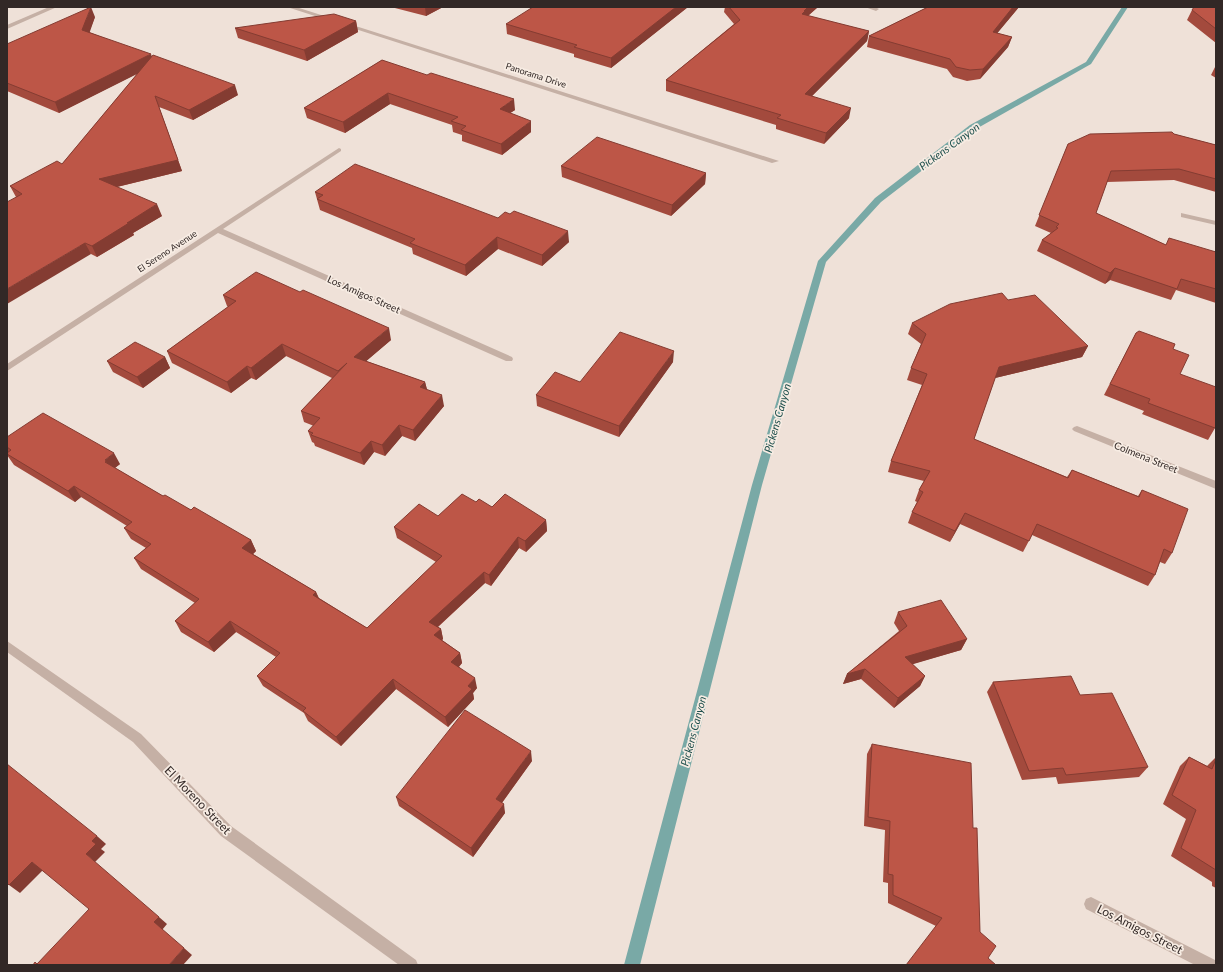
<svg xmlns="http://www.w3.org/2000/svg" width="1223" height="972" viewBox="0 0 1223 972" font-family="Lato,sans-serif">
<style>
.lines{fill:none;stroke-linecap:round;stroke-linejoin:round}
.stream{fill:#79a9a6;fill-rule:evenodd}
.minor{fill:#c5b0a5;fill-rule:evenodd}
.wall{fill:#a34a3d}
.shaded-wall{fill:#843c32}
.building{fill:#bd5647;stroke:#843c32}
.labels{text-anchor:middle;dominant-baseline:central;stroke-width:3.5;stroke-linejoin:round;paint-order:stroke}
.far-street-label{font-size:9px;fill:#322826;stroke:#f7ece3}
.street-label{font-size:10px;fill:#322826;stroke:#f7ece3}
.water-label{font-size:11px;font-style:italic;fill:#1f504d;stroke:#f7ece3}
.near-street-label{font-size:12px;fill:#322826;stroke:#f7ece3}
</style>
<rect width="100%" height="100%" fill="#efe1d8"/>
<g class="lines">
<path class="stream" d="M1122,7H1128L1091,64L976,129L881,202L826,262L762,485L640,965H624L752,485L818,261L875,198L970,125L1086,62Z"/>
<path class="minor" d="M49,7H57L7,29V25Z
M287,7H296L779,161L772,163Z
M865,7H875L879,9L876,11Z
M339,148L341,149V151L223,229L512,357L513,359L512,361H506L218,233L7,371V364Z
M1181,213L1216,221V225L1181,217Z
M1077,426L1216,481V489L1074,431L1072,429L1074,427Z
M7,641L141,734L231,826L416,960L418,965H399L221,836L133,742L7,652Z
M1091,897L1215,960L1216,965H1195L1086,909L1084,904L1086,899Z"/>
</g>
<path class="wall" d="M391,7H443L426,16Z
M688,7L611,68L574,57V54L507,34L506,24Z
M725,7H818L808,16L869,31L867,41L812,96L849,118L824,144L776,129V125L666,91V80L734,24L724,12Z
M928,7H1019L997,33L1012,37L1008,47L980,79L967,81L953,77L947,69L867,47L869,36Z
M1216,7V43L1187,20L1192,10Z
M95,17L89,32L152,57L238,95L193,120L159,107L182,171L117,187L162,216L133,233L134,235L97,257L91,254L16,197L10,186L62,164L138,73L59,113L7,91V44Z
M356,21L358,32L307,61L238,38L235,28Z
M382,60L515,110L510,113L531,132L502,155L462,141V135L453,132L452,125L390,104L345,133L307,118L304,108Z
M1216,65V78L1211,75Z
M1174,134L1216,145V192L1174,180L1107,182L1096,213L1166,245L1216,252V303L1176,290L1171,300L1110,280L1105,284L1037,251L1042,240L1051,233L1035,226L1068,144Z
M561,166L706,173L705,184L671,216L562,177Z
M315,192L498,218L569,242L542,266L498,249L466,276L413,254L412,248L320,210Z
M223,295L391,340L366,361L425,382L427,390L444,406L415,441L402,436L385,456L374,452L364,465L315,446L314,443L312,442L308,431L314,426L304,422L301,411L332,378L286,356L256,380L251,378L231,393L172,363L167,351L228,307L227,306Z
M1008,300L1088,346L1082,357L995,378L974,439L1067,477L1072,470L1138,496L1142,490L1172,553L1165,564L1160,562L1155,575L1148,586L1032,535L1023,552L960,524L950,542L908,523L912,512L917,502L915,501L919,490L924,481L888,472L891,461L922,385L907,380L911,368L921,344L908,334L912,323Z
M1136,333L1173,349L1180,374L1215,428L1208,440L1142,414L1144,411L1104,395Z
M165,357L170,368L143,388L113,372L107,361Z
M673,362L619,437L537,406L536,395L580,382Z
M7,437L120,464L115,468L163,496L251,540L256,551L253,554L316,592L319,598L367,628L436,562L397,538L394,527L438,516L476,502L492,507L546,520L547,531L526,552L519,548L491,586L485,583L438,627L441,629L443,639L442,640L460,653L462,663L459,667L477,688L473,693L474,699L448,727L396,689L341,746L308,721L304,713L263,686L257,676L276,657L236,632L214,652L181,632L175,621L195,603L141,569L134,558L146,548L131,539L124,528L127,526L81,497L75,502L14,465L7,455Z
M898,612L967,639L961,650L912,664L925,676L920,686L894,708L861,679L843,684L847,674L899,631L894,623Z
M993,682L1080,695L1148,767L1139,777L1058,784L1056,777L1022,780L987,692Z
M872,744L973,828L980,932L936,926L888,903V883L883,882L885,830L864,826L867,754Z
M1189,757L1207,766L1216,757V888L1212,886V882L1171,856L1186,819L1163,804L1180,766Z
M532,761L502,803L505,813L473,857L399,806L396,797Z"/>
<path class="shaded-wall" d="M91,7L95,17L87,40L82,30Z
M425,7H443L426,16Z
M676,7H688L611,68V58Z
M808,7H818L804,19L802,14L804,11Z
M1013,7H1019L990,42L993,32Z
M356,21L358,32L307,61L304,50Z
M869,31L867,41L803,105L805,94Z
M1012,37L1008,47L980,79L983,69Z
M151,54L155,65L59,113L55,102Z
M235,85L238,95L193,120L189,110Z
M388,93L390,104L345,133L343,122Z
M155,96L182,171L104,190L99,179Z
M514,99L515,110L501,119L500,109Z
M851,108L849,118L824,144L826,133Z
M531,121V132L502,155L501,144Z
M706,173L705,184L671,216L672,205Z
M157,204L162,216L133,233L134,235L97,257L92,246L127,223Z
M568,231L569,242L542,266V255Z
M497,237L498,249L466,276L465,265Z
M85,243L91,254L7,304V289Z
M1115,268L1110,280L1105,284L1110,273Z
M389,328L391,340L357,369L354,357Z
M282,344L286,356L256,380L251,368Z
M1088,346L1082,357L995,378L999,367Z
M674,351L673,362L619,437V426Z
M165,357L170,368L143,388L137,377Z
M247,366L251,378L231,393L227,382Z
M425,382L428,393L420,387Z
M442,395L444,406L415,441L413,430Z
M399,425L402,436L385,456L382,445Z
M371,441L374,452L364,465L360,453Z
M114,453L120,464L112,470V473L105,460Z
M74,486L81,497L75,502L68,491Z
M965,513L960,524L950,542L955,531Z
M546,520L547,531L526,552L525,541Z
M518,537L519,548L491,586L489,575Z
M251,540L256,551L248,559L242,548Z
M484,572L485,583L432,632L429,622Z
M316,592L320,602L313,595Z
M230,621L236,632L214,652L208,642Z
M441,629L443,639L437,645L434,635Z
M967,639L961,650L900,668L905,657Z
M460,653L462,663L454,672L451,662Z
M865,669L861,679L843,684L847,674Z
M925,676L920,686L894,708L898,698Z
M475,678L477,688L473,693L474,699L448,727L445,717L468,686Z
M393,679L396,689L341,746L336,737Z
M531,751L532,761L498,808L496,799Z
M504,804L505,813L473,857L471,848Z
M97,836L106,844L101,849L105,852L95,862L86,854L92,841Z
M32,862L43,870L20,893L9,885Z
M159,917L167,924L162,930L154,922Z
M184,948L192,955L183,965H169Z"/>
<path class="building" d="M91,7L82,30L151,54L55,102L7,83V44Z
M533,7H676L611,58L574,47L577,45L506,24Z
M729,7H808L804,11H805L802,14L869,31L805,94L851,108L826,133L777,118L781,115L666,80L740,20Z
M928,7H1013L993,32L1012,37L983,69L970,70L956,67L950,59L869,36Z
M1194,7H1216V29L1192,10Z
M334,14L356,21L304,50L235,28Z
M153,55L235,85L189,110L155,96L178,160L99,179L157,204L127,223H129L92,246L85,243L7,289V202L22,194L10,186L57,161L62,164Z
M382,60L427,75L431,73L514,99L500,109L531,121L501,144L461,130L466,126L451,121L458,117L388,93L343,122L304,108Z
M1172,132L1174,134L1216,145V179L1179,169L1111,171L1096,213L1166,245L1169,238L1216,252V289L1181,279L1177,289L1115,268L1110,273L1042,240L1058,228L1056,227L1059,224L1039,215L1068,144L1090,134Z
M597,137L706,173L672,205L561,166Z
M355,164L498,218L505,212L510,214L514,211L568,231L542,255L497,237L465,265L410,243L415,239L317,199L323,195L315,192Z
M256,272L300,292L303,290L389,328L354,357L425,382L420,387L442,395L413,430L399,425L382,445L371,441L360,453L311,435L313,433L308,431L320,418L301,411L347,363L338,371L282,344L251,368L247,366L227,382L167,351L236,301L223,295Z
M1002,293L1008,300L1035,295L1088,346L999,367L974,439L1068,478L1072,470L1139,497L1142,490L1188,509L1172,553L1164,549L1155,575L1037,524L1029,541L965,513L955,531L912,512L923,492L919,490L930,471L891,461L927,374L911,368L926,334L912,323L950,304Z
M1139,331L1175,344L1173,349L1189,355L1180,374L1216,387V426L1215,428L1148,403L1150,399L1110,384L1136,333Z
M620,332L674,351L619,426L536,395L555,372L580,382Z
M135,342L165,357L137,377L107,361Z
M43,413L114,453L105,460L107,461L105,462L163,496L165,495L191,510L194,507L251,540L242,548L316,592L313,595L367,628L442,556L394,527L419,504L438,516L462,494L476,502L479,499L492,507L505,494L546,520L525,541L518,537L489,575L484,572L429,622L441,629L434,635L460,653L451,662L475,678L468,686L472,689L445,717L393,679L336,737L303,711L306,708L257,676L280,653L230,621L208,642L175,621L199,599L134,558L151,544L124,528L132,522L74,486L68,491L7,454V453L11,450L7,447V437Z
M941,600L967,639L905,657L925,676L898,698L865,669L847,674L907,626L898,612Z
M1071,676L1080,695L1112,693L1148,767L1066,775L1063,768L1029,771L993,682Z
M465,710L531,751L496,799L504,804L471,848L396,797Z
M872,744L971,763L973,828H977L980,932L996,946L988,958L996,965H906L942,918L893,895V875L888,874L890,821L868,817Z
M1189,757L1212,769L1216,759V870L1181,848L1196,810L1172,795Z
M7,764L97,836L92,841L96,844L86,854L159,917L154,922L184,948L169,965H33L35,962L37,964L89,909L32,862L9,885L7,883Z"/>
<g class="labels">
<g class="far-street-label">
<text transform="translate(536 75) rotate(18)">Panorama Drive</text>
<text transform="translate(167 251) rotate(-33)">El Sereno Avenue</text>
</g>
<g class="street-label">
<text transform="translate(364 294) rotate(24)">Los Amigos Street</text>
<text transform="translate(1146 457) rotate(22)">Colmena Street</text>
</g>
<g class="water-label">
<text transform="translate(949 146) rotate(-36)">Pickens Canyon</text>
<text transform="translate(777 418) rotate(-74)">Pickens Canyon</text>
<text transform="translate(693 731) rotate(-75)">Pickens Canyon</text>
</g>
<g class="near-street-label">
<text transform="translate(198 800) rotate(46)">El Moreno Street</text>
<text transform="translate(1140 929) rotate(27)">Los Amigos Street</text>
</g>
</g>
<rect width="1223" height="972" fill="none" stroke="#322826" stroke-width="16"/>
</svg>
